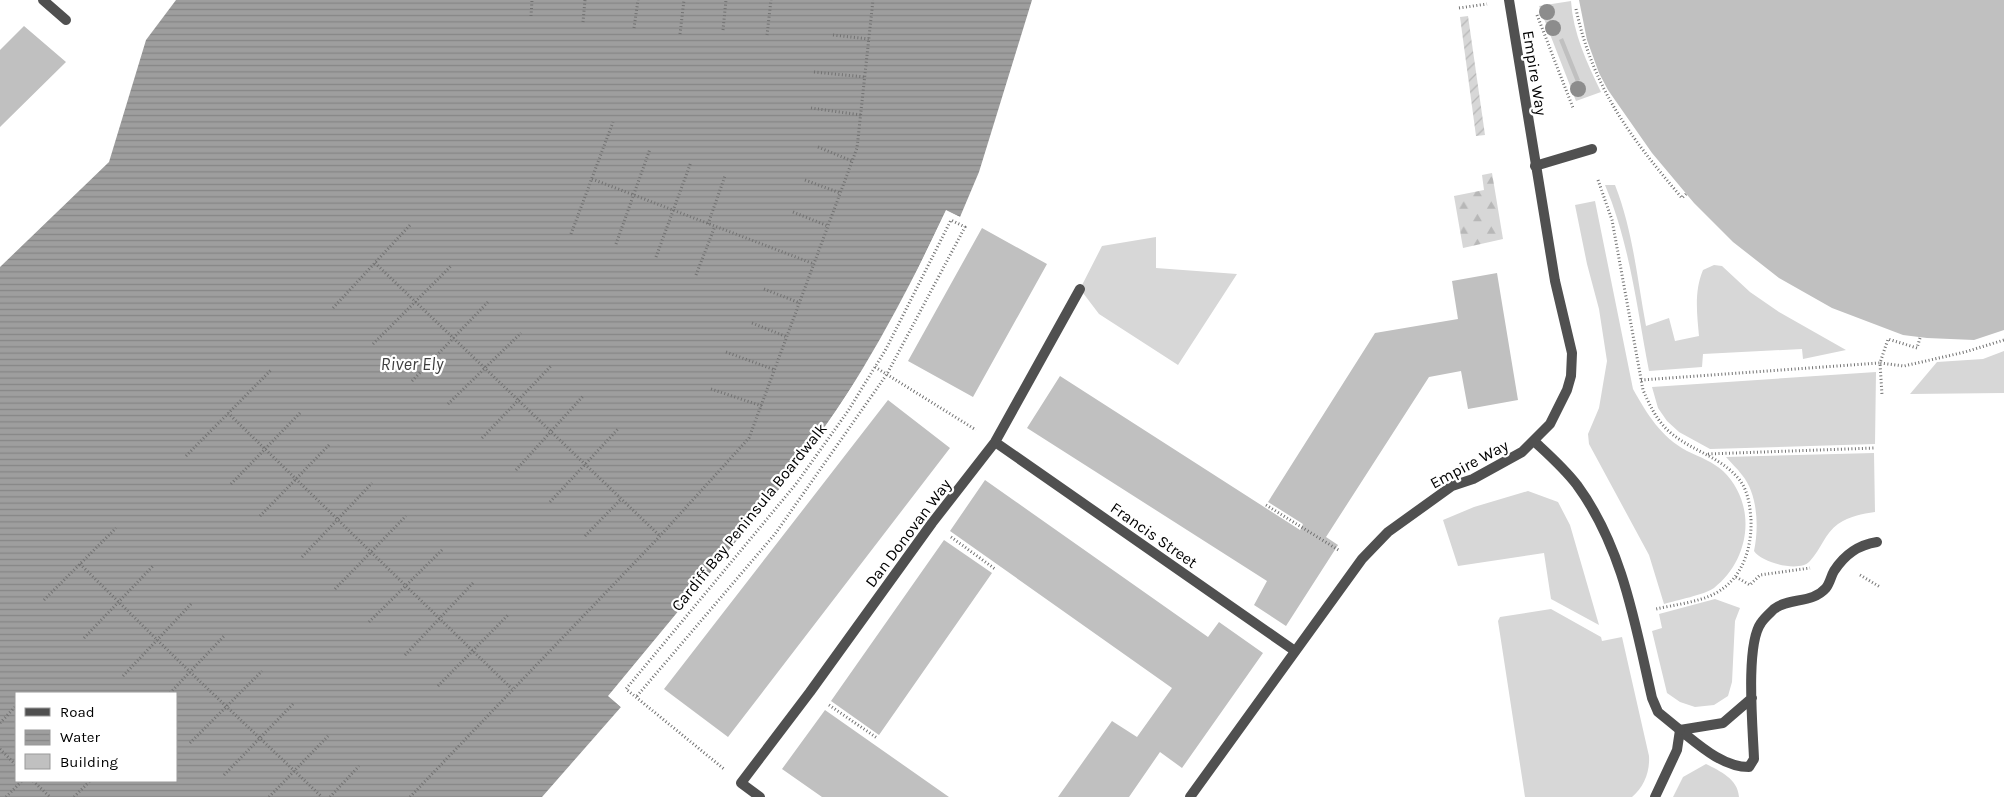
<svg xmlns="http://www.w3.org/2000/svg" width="2004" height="797" viewBox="0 0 2004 797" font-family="Karla,sans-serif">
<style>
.grass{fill:#d7d7d7}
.forest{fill:url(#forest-firs)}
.garden{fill:url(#garden-furrows)}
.water{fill:url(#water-rules);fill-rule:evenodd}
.pier{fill:#fff}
.building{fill:#c0c0c0}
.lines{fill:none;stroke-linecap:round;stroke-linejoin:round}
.path{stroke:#727272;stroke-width:3;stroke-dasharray:1 2.5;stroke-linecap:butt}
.lane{stroke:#505050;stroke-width:10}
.street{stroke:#505050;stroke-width:10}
.tree{fill:#8c8c8c}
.labels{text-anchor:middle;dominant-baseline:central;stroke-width:4.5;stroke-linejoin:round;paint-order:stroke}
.street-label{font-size:16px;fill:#000;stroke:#fff}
.water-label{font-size:18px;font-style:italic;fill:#3f3f3f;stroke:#fff}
</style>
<defs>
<pattern id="forest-firs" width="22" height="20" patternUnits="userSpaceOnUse" patternTransform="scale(1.25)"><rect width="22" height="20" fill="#d7d7d7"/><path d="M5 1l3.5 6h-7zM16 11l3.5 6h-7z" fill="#b7b7b7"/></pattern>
<pattern id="garden-furrows" width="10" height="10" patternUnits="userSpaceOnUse" patternTransform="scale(1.25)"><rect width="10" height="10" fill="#d7d7d7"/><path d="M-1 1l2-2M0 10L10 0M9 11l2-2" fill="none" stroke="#b7b7b7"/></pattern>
<pattern id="water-rules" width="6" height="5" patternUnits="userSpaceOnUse" patternTransform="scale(1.25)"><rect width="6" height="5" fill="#9e9e9e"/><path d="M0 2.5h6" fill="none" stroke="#868686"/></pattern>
</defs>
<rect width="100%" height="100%" fill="#fff"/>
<path class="grass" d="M1571,1C1573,33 1587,63 1601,92L1576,101L1539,6Z
M1605,185H1615C1633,231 1637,278 1646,326L1669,318L1675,341L1699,336C1697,313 1694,292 1703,270L1714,265L1722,266L1750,292L1779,312L1846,350L1803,359L1802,349L1703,354L1702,367L1649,371C1637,309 1630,244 1605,185Z
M1595,201L1633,389C1647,414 1661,437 1687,451C1700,457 1713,462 1723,471C1758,505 1750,560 1714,588C1704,595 1677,600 1664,604L1649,555L1589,444L1588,434L1599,408L1607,361L1599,309L1587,264L1575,205Z
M1156,237V268L1237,274L1178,365L1099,314L1080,289L1102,246Z
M2004,351V393L1910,394L1937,362L1983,359Z
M1876,372L1875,444L1710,449L1679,432L1667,421L1658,408L1652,387Z
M1874,453L1875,512C1862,514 1850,516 1838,524C1825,533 1821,549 1810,561C1800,573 1762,563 1754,551C1759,528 1758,494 1742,475C1737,468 1731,463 1726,457Z
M1528,491L1558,502L1570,525L1599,625L1551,599L1544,553L1458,566L1443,520L1474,507Z
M1715,599L1740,608L1735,621L1732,682L1728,696L1714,705L1695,707L1680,702L1667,693L1652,631L1662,628L1659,614Z
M1551,609L1601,637L1602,641L1622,637L1649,756C1650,772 1644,787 1632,797H1525L1498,621L1500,617Z
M1706,764C1720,771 1738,779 1739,797H1673L1683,777Z"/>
<path class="forest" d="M1492,173L1503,239L1463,248L1454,196L1484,190L1482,175Z"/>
<path class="garden" d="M1468,16L1485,135L1476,136L1460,17Z"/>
<path class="water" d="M176,0H1032L979,172L960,217L946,211C902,303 854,393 791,474C734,550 669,622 609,696L621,707L542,797H0V267L109,162L146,40ZM16,693H176V781H16Z"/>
<path class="pier" d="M946,210L960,217L959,219L947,214L907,298L869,365L838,413L793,476L612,696L623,705L621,707L608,696L791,475L835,412L867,364L905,296Z"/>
<path class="building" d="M1579,0H2004V330L1974,340L1927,338L1903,335L1832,308L1779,278L1733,242L1694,203L1652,153L1608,90L1599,73L1587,40Z
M24,26L66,62L0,127V50Z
M1563,38L1580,80L1576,82L1559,40Z
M982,228L1047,264L973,397L908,361Z
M1497,273L1518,400L1468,409L1461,371L1429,377L1326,537L1338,545L1286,626L1254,605L1267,581L1027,428L1060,376L1300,530L1303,524L1268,502L1375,333L1458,319L1452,281Z
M888,400L950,448L728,737L664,689Z
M985,480L1208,637L1219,622L1263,653L1182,768L1160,752L1129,797H1058L1112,721L1137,737L1172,688L950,531Z
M944,540L992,573L879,735L831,701Z
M825,710L872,743L949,797H822L782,769Z"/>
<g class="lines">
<path class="path" d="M1459,8L1487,4
M1576,9C1593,88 1630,137 1682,198L1686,194
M1537,15L1573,108
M531,16L532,0
M583,22L585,0
M634,28L638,0
M723,30L726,0
M680,34L684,0
M767,35L771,0
M833,35L869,39
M814,72L865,77
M811,108L861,115
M818,147L852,161
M592,179L814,264
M805,180L840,193
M1598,180L1612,220L1643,390C1650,406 1658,423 1672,434C1693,451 1720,457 1738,478C1748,489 1750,506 1751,520C1752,549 1742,580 1714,594C1699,602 1673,605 1656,609
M793,212L828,226
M708,224L725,176
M571,234L613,122
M616,244L650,149
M656,257L691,162
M375,263L660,536
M696,275L715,226
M764,289L800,303
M333,308L411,224
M752,323L787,337
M1920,338L1917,348L1888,339L1880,363L1904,366L1965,352L2004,340
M373,344L451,266
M726,352L775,370
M875,367L976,430
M1641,380L1880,363L1882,395
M412,381L488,302
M711,389L762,406
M448,404L521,333
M228,413L512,689
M482,438L551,366
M1708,454L1874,448
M186,456L271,370
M516,470L584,395
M231,484L300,413
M550,502L618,429
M1266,505L1340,551
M260,516L330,444
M585,536L621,499
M951,537L995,569
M302,557L372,483
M80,564L190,672L322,797
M1860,575L1880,587
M1736,577L1750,585L1760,575L1810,568
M335,589L406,516
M44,600L116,528
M369,622L442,550
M84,638L153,566
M405,655L473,583
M123,676L192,603
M438,686L508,615
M170,693L225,635
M637,696L775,534L887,374L965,227L951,220L886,349L848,411L796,484L626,689L724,769
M829,705L877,738
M0,723L16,706
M190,743L262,671
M0,749L16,765
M224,775L293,704
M33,781L50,797
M6,797L22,781
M74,797L90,781
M269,797L328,736
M330,797L359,766
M410,797L660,536L749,438L857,148L873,0"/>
<path class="lane" d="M43,0L66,20
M1535,166L1592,149
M1680,730C1700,746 1723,767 1749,767L1754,759C1753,730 1745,645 1761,623C1764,618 1770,613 1774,609C1790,597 1812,604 1826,588C1830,583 1831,576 1834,571C1845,554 1858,545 1877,542
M1680,730L1723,723L1752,698
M1655,797L1677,750L1680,730"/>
<path class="street" d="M1534,441C1549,455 1564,468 1577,485C1623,548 1635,624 1652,698L1658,712L1680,730
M995,442L1295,651
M760,797L741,783L810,692L932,523L995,442L1080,289
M1190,797L1362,559L1388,532L1452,486L1473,479L1522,452L1550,424L1567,390L1571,376L1572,353L1555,281L1509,0"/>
</g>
<g class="tree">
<circle cx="1547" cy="12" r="8"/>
<circle cx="1553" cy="28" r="8"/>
<circle cx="1578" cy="89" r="8"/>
</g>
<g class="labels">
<g class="street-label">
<text transform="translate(1535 73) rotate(81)">Empire Way</text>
<text transform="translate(1469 464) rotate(-28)">Empire Way</text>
<text transform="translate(749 517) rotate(-51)">Cardiff Bay Peninsula Boardwalk</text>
<text transform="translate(908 533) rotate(-53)">Dan Donovan Way</text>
<text transform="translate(1154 535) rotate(35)">Francis Street</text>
</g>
<g class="water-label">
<text x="412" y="364">River Ely</text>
</g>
</g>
<rect x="15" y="692" width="162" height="90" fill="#ffffff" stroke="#999999"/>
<rect x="25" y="708" width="25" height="8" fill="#505050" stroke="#999999"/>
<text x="60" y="717" font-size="15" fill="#000000">Road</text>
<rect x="25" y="730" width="25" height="15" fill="url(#water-rules)" stroke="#999999"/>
<text x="60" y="742" font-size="15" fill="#000000">Water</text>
<rect x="25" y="754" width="25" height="15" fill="#c0c0c0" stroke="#999999"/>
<text x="60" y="767" font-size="15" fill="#000000">Building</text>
</svg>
